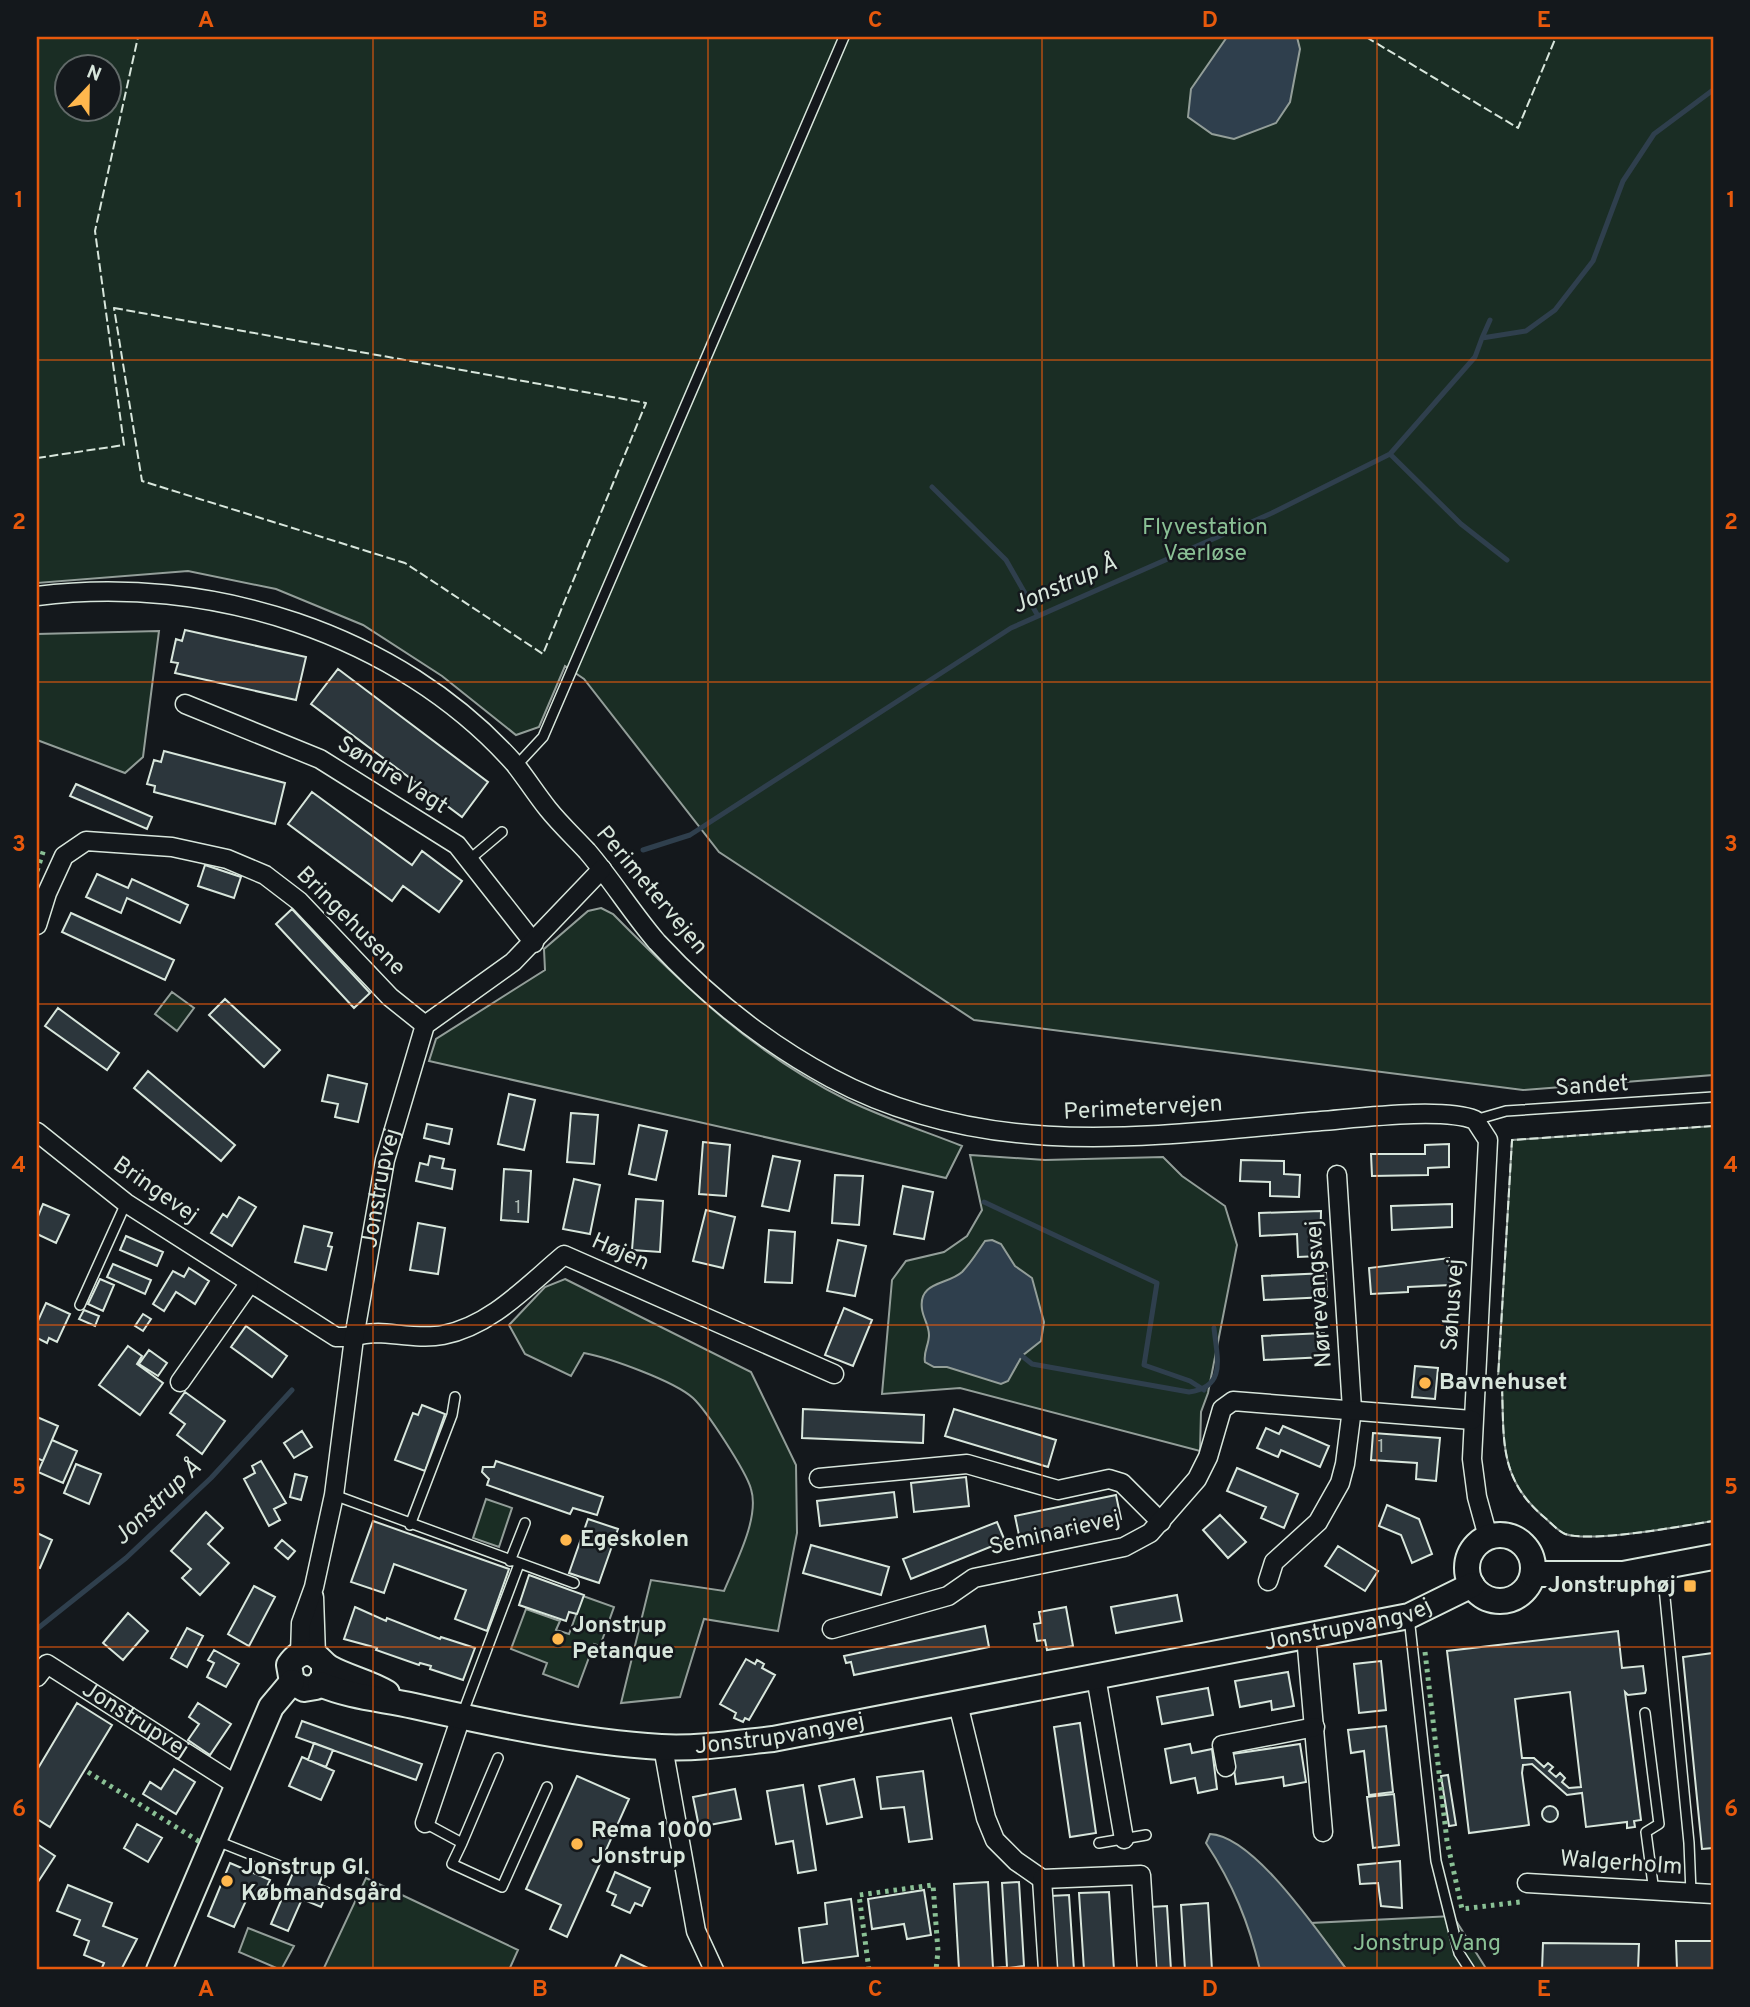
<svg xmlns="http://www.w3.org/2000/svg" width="1750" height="2007" viewBox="0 0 1750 2007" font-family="Overpass,sans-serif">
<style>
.green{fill:#1a2d24;stroke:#939e99;stroke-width:2;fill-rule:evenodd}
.water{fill:#2f3f4d;stroke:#939e99;stroke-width:2}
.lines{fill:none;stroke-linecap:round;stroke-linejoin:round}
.stream{stroke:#2f3f4d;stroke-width:5}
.building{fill:#2c363c;stroke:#d8e6dc;stroke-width:2;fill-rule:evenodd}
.lane-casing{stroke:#d8e6dc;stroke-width:12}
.street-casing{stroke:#d8e6dc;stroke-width:21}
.secondary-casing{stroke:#d8e6dc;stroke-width:28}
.lane{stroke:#14181c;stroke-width:9}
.street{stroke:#14181c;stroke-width:18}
.secondary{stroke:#14181c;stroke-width:24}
.hedge{stroke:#8ac095;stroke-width:5;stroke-dasharray:3.5 5;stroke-linecap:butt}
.fence{stroke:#d8e6dc;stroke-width:2;stroke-dasharray:9 3.5;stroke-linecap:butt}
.grid{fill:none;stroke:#e8590c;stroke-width:2;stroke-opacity:0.55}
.poi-dot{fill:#ffb74d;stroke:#14181c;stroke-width:2.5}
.labels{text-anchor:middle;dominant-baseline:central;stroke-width:5;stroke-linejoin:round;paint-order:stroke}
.number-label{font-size:19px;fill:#adbab4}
.park-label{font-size:23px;fill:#8ac095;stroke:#14181c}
.street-label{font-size:23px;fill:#d8e6dc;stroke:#14181c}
.poi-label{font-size:23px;font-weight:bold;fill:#d8e6dc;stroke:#14181c;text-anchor:start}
.water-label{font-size:24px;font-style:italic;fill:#d8e6dc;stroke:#14181c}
.neatline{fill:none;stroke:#e8590c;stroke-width:2.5}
.grid-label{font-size:23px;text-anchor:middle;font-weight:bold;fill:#e8590c}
</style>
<rect width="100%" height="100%" fill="#14181c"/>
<path class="green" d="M37,37H1713V1075L1523,1090L974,1020L719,852L584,679L565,666L539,727L516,735L442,676L363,625L276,589L188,571L37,583ZM66,66H108V108H66Z
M159,631L143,757L125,773L37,740V634Z
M601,908L613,914C686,988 753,1053 847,1100C884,1118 924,1131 962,1146L946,1178L429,1061L436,1039L545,970L544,949L588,911Z
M172,992L194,1008L177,1031L155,1014Z
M1713,1126V1521C1682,1526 1592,1543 1565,1534C1558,1531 1550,1522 1544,1517C1499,1479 1504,1440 1502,1386L1498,1378L1512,1140Z
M970,1155L1045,1160L1163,1157L1182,1176L1225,1206L1237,1245L1208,1393L1201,1412L1200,1451L960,1388L882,1394L892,1280L906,1261L944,1252L967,1236L982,1210Z
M565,1279L751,1372L796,1465L797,1533L778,1631L704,1619L680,1697L621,1703L651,1580L724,1591C735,1564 760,1518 751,1489C746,1471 706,1410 693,1398C674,1381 610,1358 584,1353L571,1376L525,1354L509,1325L545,1287Z
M486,1499L512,1508L499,1547L473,1538Z
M583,1596L614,1607L600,1646L594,1644L578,1687L543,1674L547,1663L511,1649L526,1609L560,1621L556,1630L569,1634Z
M366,1878L518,1950L509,1970H323Z
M1453,1916L1487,1970H1347L1311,1923Z
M248,1928L294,1946L281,1970L239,1952Z"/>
<path class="water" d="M1227,37H1297L1300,49L1290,102L1276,123L1234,139L1212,134L1188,117L1191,89Z
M992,1240L1001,1244L1015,1266L1032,1278L1044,1322L1041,1341L1022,1356L1008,1381L1001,1384L947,1367H934L925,1362C923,1352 929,1345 929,1335C929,1325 923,1318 922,1309C918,1281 948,1285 962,1272C971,1263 978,1251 985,1241Z
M1210,1834C1255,1836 1320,1935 1347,1970H1260C1249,1923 1233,1884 1206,1843Z"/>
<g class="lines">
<path class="stream" d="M1482,338L1490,320
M1390,454L1461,524L1507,560
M932,487L1006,560L1038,616
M643,850L690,835L1011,628L1272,513L1390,454L1475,357L1482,338L1526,331L1555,310L1593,261L1623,181L1654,134L1713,90
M984,1202L1157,1283L1144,1365L1190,1381L1204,1390
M1022,1356L1032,1364L1189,1392C1227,1387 1217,1358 1214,1328
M37,1629L126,1558L211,1478L292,1390"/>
</g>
<path class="building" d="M185,630L306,657L296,700L175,673L178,663L171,662L176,639L182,641Z
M338,669L488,782L462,817L311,704Z
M164,751L285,783L275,824L154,792L155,786L147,784L154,760L161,762Z
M76,784L152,817L147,829L70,796Z
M312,792L412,865L422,851L462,881L439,912L403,886L392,901L288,824Z
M205,865L241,877L234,898L198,886Z
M97,874L128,888L132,879L188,905L180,923L127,898L121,913L86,897Z
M292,909L370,993L354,1008L276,924Z
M71,913L174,960L165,980L62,932Z
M225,999L280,1050L264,1067L209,1015Z
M58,1008L119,1053L107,1070L45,1026Z
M148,1071L235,1145L221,1161L134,1088Z
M328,1075L367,1084L358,1122L335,1117L338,1104L322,1101Z
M509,1094L535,1100L524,1150L498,1144Z
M571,1113L598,1115L594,1164L567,1162Z
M427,1124L452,1129L449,1144L424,1138Z
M639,1125L667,1131L656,1180L629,1174Z
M703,1142L730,1145L726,1196L699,1194Z
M1449,1144V1167L1428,1168V1175L1372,1176L1371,1154H1425V1145Z
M430,1156L444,1159L442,1168L455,1170L452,1189L416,1181L420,1163L428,1165Z
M773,1156L800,1161L789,1211L762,1206Z
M1241,1160L1284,1161V1174L1300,1175L1299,1197L1270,1196V1182L1240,1181Z
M504,1169L531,1171L528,1222L501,1220Z
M835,1175L863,1176L859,1225L832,1223Z
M574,1179L600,1185L590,1234L563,1229Z
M903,1186L933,1192L924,1239L894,1234Z
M239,1197L256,1207L232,1246L211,1233L223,1214L227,1217Z
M636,1199L663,1201L660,1252L632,1250Z
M43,1204L69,1215L56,1243L37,1234V1219Z
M1452,1204V1227L1392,1230L1391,1206Z
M706,1210L735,1217L723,1268L693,1261Z
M1321,1211L1320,1256L1298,1257L1297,1234L1260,1236L1259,1213Z
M418,1223L445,1228L438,1274L410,1270Z
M304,1226L332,1233L328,1246L332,1247L326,1270L295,1262Z
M769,1230L795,1232L792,1283L765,1282Z
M126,1236L163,1252L157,1266L120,1250Z
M838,1240L866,1246L855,1296L827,1291Z
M1449,1258L1451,1285L1408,1287V1292L1371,1294L1369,1268Z
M113,1264L151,1280L145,1294L107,1277Z
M189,1268L209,1281L195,1304L176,1292L164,1311L153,1304L173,1271L184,1277Z
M1326,1273L1327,1297L1264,1300L1262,1276Z
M100,1279L114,1285L103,1311L88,1304Z
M46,1303L70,1314L57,1342L49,1338L47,1343L37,1338V1323Z
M844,1308L872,1320L853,1366L825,1355Z
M84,1310L99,1316L95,1326L79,1319Z
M143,1314L151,1319L143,1331L135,1326Z
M246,1326L287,1356L272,1377L231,1347Z
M1324,1333L1325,1357L1264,1360L1262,1336Z
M128,1346L142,1356L137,1364L163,1383L140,1415L99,1385Z
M149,1350L167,1363L158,1376L139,1364Z
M1415,1366L1438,1368L1435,1399L1412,1397Z
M185,1392L225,1421L202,1454L177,1435L185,1424L170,1413Z
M422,1405L445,1414L425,1471L395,1460L413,1413L418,1415Z
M803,1409L924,1415L923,1443L802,1438Z
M954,1409L1056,1440L1048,1467L945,1436Z
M37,1417L58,1426L43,1461L37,1458Z
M1283,1426L1329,1446L1320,1467L1281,1450L1278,1457L1257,1448L1266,1428L1279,1434Z
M302,1431L312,1447L294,1458L284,1443Z
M1373,1433L1440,1438L1436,1481L1416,1479L1417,1463L1371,1460Z
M52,1440L77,1451L63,1483L38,1472Z
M261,1461L286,1503L274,1509L280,1520L269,1526L244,1479L255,1473L252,1466Z
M496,1461L603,1497L597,1515L573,1508L570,1514L487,1485L489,1479L482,1472L483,1467H494Z
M76,1464L101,1474L89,1504L64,1493Z
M1237,1468L1298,1494L1284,1528L1261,1518L1266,1507L1227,1491Z
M295,1474L307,1477L301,1500L290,1497Z
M966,1477L969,1506L914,1512L911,1483Z
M894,1492L897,1517L820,1526L817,1501Z
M1116,1495L1121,1519L1020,1540L1015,1516Z
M1387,1505L1419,1519L1432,1554L1412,1563L1401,1535L1379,1526Z
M206,1512L223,1528L208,1544L229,1563L200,1595L182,1578L191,1569L171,1551Z
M1220,1515L1246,1542L1228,1558L1203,1530Z
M588,1519L618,1529L599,1583L569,1573Z
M373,1521L509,1569L487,1631L455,1619L466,1590L394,1564L384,1593L351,1582Z
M997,1522L1005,1541L911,1579L903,1559Z
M37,1533L52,1540L40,1568L37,1567Z
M282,1540L295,1551L288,1559L275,1548Z
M811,1545L889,1567L881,1595L803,1573Z
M1338,1546L1378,1571L1365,1591L1325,1566Z
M529,1575L584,1595L577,1614L569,1612L566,1621L519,1605Z
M254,1586L275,1597L249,1646L228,1634Z
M1177,1595L1182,1621L1116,1633L1111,1607Z
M355,1607L386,1621L387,1618L440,1639L441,1637L475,1648L463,1680L430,1669L431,1666L420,1663L419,1665L376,1650L377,1648L344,1639Z
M1066,1607L1073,1646L1047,1650L1045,1640L1037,1641L1034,1624L1041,1623L1039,1612Z
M128,1613L148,1631L123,1660L103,1643Z
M985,1626L989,1647L854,1675L851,1662L846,1663L844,1656Z
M187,1628L203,1636L187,1667L171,1658Z
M1618,1631L1622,1668L1643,1666L1646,1690L1645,1693L1628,1695L1625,1692L1641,1820L1634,1821L1635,1827L1627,1828V1822L1586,1827L1582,1793L1567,1795L1532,1764L1523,1765L1522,1773L1529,1825L1469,1833L1447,1651ZM1570,1692L1581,1787L1569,1788L1562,1782L1565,1778L1560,1773L1556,1777L1549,1771L1553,1767L1548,1763L1544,1767L1534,1758H1522L1515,1699Z
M214,1650L239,1664L226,1687L207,1677L214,1663L208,1660Z
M1713,1653V1848L1702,1849L1683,1657Z
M746,1659L755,1664L757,1660L764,1664L762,1668L775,1675L749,1720L745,1718L743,1722L734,1718L736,1713L720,1704Z
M1381,1661L1386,1710L1359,1713L1354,1664Z
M1288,1672L1294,1706L1272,1710L1271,1701L1240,1707L1235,1681Z
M1208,1688L1213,1715L1162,1724L1157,1697Z
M77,1703L112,1725L50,1827L37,1819V1770Z
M198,1703L231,1724L210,1755L188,1740L199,1724L189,1717Z
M302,1721L422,1764L416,1780L296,1737Z
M1080,1723L1096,1833L1070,1837L1054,1727Z
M1386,1726L1393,1792L1369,1795L1364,1751L1351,1753L1348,1730Z
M314,1743L333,1750L326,1767L308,1760Z
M1190,1744L1192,1753L1212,1749L1217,1789L1198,1793L1195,1778L1171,1783L1165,1749Z
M1300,1744L1306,1782L1284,1786L1283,1777L1236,1784L1232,1754Z
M302,1757L334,1771L321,1800L289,1786Z
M174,1769L195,1782L176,1814L143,1794L150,1782L161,1789Z
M923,1771L932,1839L909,1842L904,1807L881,1809L877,1777Z
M1448,1775L1456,1825L1449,1826L1441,1776Z
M577,1776L629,1799L567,1937L550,1929L561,1905L526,1889Z
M854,1779L862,1817L827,1824L819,1786Z
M803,1785L816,1870L798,1873L793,1841L776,1844L767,1791Z
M735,1789L741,1819L699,1827L693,1797Z
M1394,1794L1399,1845L1373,1848L1367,1797Z
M1542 1814a8 8 0 1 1 16 0a8 8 0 1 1-16 0Z
M137,1824L162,1838L148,1862L124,1848Z
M37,1844L55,1856L38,1882L37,1881Z
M298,1861L324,1872L319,1884L329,1888L321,1907L302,1899L288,1931L271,1924Z
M1400,1861L1402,1908L1381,1906L1378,1883L1360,1884L1358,1865Z
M230,1863L270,1880L261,1900L249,1894L234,1927L208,1916Z
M615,1872L650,1888L642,1906L635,1903L630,1913L612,1905L616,1895L607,1891Z
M988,1882L993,1968L946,1970L959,1969L954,1884Z
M1019,1882L1024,1966L994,1970L993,1968L1007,1967L1002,1883Z
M68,1885L112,1903L103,1926L137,1939L121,1970H101L104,1963L84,1955L89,1941L74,1935L80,1920L57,1911Z
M924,1890L931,1935L907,1939L904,1924L872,1929L868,1899Z
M1109,1892L1114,1970H1084L1079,1893Z
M1069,1895L1074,1970H1055L1050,1896Z
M851,1899L858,1956L803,1963L799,1928L827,1924L825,1903Z
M1208,1903L1212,1970H1185L1181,1905Z
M1167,1906L1171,1970H1154L1150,1907Z
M1676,1941H1713V1970H1677Z
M1543,1943L1639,1944L1638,1970H1542Z
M621,1955L652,1970H614Z"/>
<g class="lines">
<defs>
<path id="lane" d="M516,766L543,737L844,37
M470,859L502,832
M1475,1120L1506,1111L1713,1097
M80,1305L126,1203
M334,1495L574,1583
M410,1525L452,1415L455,1397
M510,1561L525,1523
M1662,1567L1689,1843L1691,1893
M1409,1617L1436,1861L1459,1953L1470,1970
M1645,1713L1659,1824L1646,1832L1654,1892
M462,1715L519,1564
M425,1823L462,1843L452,1864L502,1887L547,1787
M217,1841L280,1866
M462,1843L498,1758
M1099,1843L1146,1835"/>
<g id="street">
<path d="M37,596C208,574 398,633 514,763C526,778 536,794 548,809C560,824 574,837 587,851C612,880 632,913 657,942C707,996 766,1043 831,1078C988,1162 1151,1136 1321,1121C1358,1118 1443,1107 1475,1120L1488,1140L1472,1459L1477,1497L1488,1537"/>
<path d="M185,704L320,759L457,845L534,943"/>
<path d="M37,925L47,893L64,856L86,841L172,847L227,859L265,875L299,901L390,997L425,1025"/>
<path d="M37,1132L126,1203L336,1337C351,1338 364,1333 378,1333C399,1334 423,1339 443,1335C491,1326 528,1285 564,1255L834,1374"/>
<path d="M180,1382L249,1284"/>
<path d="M819,1478L967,1464L1058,1490L1109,1479L1122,1483L1161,1522"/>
<path d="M1268,1581L1274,1562L1318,1522L1340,1483L1345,1464L1352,1409L1337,1175"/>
<path d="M314,1597L316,1655"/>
<path d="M832,1629L948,1596L974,1578L1124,1547L1150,1533L1197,1479L1208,1457L1222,1409L1233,1401L1472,1420"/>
<path d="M1306,1636L1323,1832"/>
<path id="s1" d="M300,1654L301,1623L314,1587L334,1495L354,1338L385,1160L425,1025L513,962L602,869"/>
<path id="s2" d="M37,1677L47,1664L238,1786"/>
<path d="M1096,1677L1124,1839"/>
<path d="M958,1704L986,1818L995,1840L1016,1861L1042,1879L1141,1875L1147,1970"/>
<path d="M663,1747L696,1931L714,1970"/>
<path d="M1226,1767L1222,1745L1315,1727"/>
<path d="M425,1823L461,1717"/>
<path d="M1042,1879L1048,1970"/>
<path d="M1527,1883L1713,1894"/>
</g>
<g id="secondary">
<circle cx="1500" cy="1568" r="33"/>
<path d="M1533,1574H1623L1713,1557"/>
<path d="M324,1664V1677L316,1687L304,1689L292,1682L289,1665C293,1659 299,1653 307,1653C318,1653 321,1663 330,1668C348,1678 369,1682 387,1693"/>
<path id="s3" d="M320,1684C350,1697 383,1699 414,1706C494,1724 579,1742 661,1747C698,1749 736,1743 773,1739L1409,1616L1472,1585"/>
<path d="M159,1970L271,1707L292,1682"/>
</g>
</defs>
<use href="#lane" class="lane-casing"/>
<use href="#street" class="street-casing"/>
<use href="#secondary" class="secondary-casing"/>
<use href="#lane" class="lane"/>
<use href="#street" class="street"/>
<use href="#secondary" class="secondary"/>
<path class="hedge" d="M37,871L44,849
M1425,1652L1447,1841L1462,1909L1520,1902
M88,1772L200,1842
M869,1970L859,1895L933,1885L938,1951L936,1970"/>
<path class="fence" d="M1366,37L1518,128L1556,37
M114,308L646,403L543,654L405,563L142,481Z
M37,458L124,445L95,231L138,37
M1713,1126L1512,1140L1498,1378L1502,1386C1504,1440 1499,1479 1544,1517C1550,1522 1558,1531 1565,1534C1592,1543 1682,1526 1713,1521"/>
</g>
<path class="grid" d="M373,37V1970M708,37V1970M1042,37V1970M1377,37V1970M37,360H1713M37,682H1713M37,1004H1713M37,1325H1713M37,1647H1713"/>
<g class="poi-dot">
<circle cx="1425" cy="1383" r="7"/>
<circle cx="566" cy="1540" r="7"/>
<rect x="1683" y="1579" width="14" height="14" rx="3.5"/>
<circle cx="558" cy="1639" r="7"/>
<circle cx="577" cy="1844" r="7"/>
<circle cx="227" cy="1881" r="7"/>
</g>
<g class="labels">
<g class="number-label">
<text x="518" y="1208">1</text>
<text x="1381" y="1447">1</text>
</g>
<g class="park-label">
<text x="1205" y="528">Flyvestation<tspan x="1205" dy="26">Værløse</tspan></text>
<text x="1427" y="1944">Jonstrup Vang</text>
</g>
<g class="street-label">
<text transform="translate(392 776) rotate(32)">Søndre Vagt</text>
<text transform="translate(651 891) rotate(50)">Perimetervejen</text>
<text transform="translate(350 922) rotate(45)">Bringehusene</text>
<text transform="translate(1592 1087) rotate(-4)">Sandet</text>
<text transform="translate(1143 1109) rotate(-3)">Perimetervejen</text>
<text stroke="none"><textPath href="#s1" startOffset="474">Jonstrupvej</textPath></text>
<text transform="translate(155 1191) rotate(35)">Bringevej</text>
<text transform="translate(620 1253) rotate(24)">Højen</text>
<text transform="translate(1320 1294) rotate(-94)">Nørrevangsvej</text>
<text transform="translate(1454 1305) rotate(-86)">Søhusvej</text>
<text transform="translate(1055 1534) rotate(-13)">Seminarievej</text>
<text stroke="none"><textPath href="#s3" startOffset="1046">Jonstrupvangvej</textPath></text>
<text stroke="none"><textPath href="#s2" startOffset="121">Jonstrupvej</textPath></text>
<text stroke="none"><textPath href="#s3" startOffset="467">Jonstrupvangvej</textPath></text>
<text transform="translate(1621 1864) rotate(4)">Walgerholm</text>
</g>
<g class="poi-label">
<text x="1439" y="1383">Bavnehuset</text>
<text x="580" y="1540">Egeskolen</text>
<text x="1676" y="1586" text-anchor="end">Jonstruphøj</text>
<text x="572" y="1626">Jonstrup<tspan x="572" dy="26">Petanque</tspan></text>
<text x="591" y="1831">Rema 1000<tspan x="591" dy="26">Jonstrup</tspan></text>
<text x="241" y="1868">Jonstrup Gl.<tspan x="241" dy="26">Købmandsgård</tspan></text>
</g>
<g class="water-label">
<text transform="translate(1065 585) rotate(-24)">Jonstrup Å</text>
<text transform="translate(158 1503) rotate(-44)">Jonstrup Å</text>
</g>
</g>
<rect width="1750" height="2007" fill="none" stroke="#14181c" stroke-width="77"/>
<g transform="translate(88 88) rotate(22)"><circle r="33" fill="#14181c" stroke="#626a69" stroke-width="2"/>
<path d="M0-5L12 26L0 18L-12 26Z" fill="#ffb74d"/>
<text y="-10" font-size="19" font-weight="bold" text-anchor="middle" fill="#d8e6dc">N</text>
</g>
<rect x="38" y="38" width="1674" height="1930" class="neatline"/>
<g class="grid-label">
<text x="206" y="27">A</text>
<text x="540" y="27">B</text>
<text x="875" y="27">C</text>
<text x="1210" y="27">D</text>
<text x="1544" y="27">E</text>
<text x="19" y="207">1</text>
<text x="1731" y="207">1</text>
<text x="19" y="529">2</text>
<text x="1731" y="529">2</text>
<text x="19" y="851">3</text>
<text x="1731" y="851">3</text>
<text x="19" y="1172">4</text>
<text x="1731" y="1172">4</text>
<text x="19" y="1494">5</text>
<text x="1731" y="1494">5</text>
<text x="19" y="1816">6</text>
<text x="1731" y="1816">6</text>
<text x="206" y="1996">A</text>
<text x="540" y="1996">B</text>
<text x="875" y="1996">C</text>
<text x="1210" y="1996">D</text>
<text x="1544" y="1996">E</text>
</g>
</svg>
